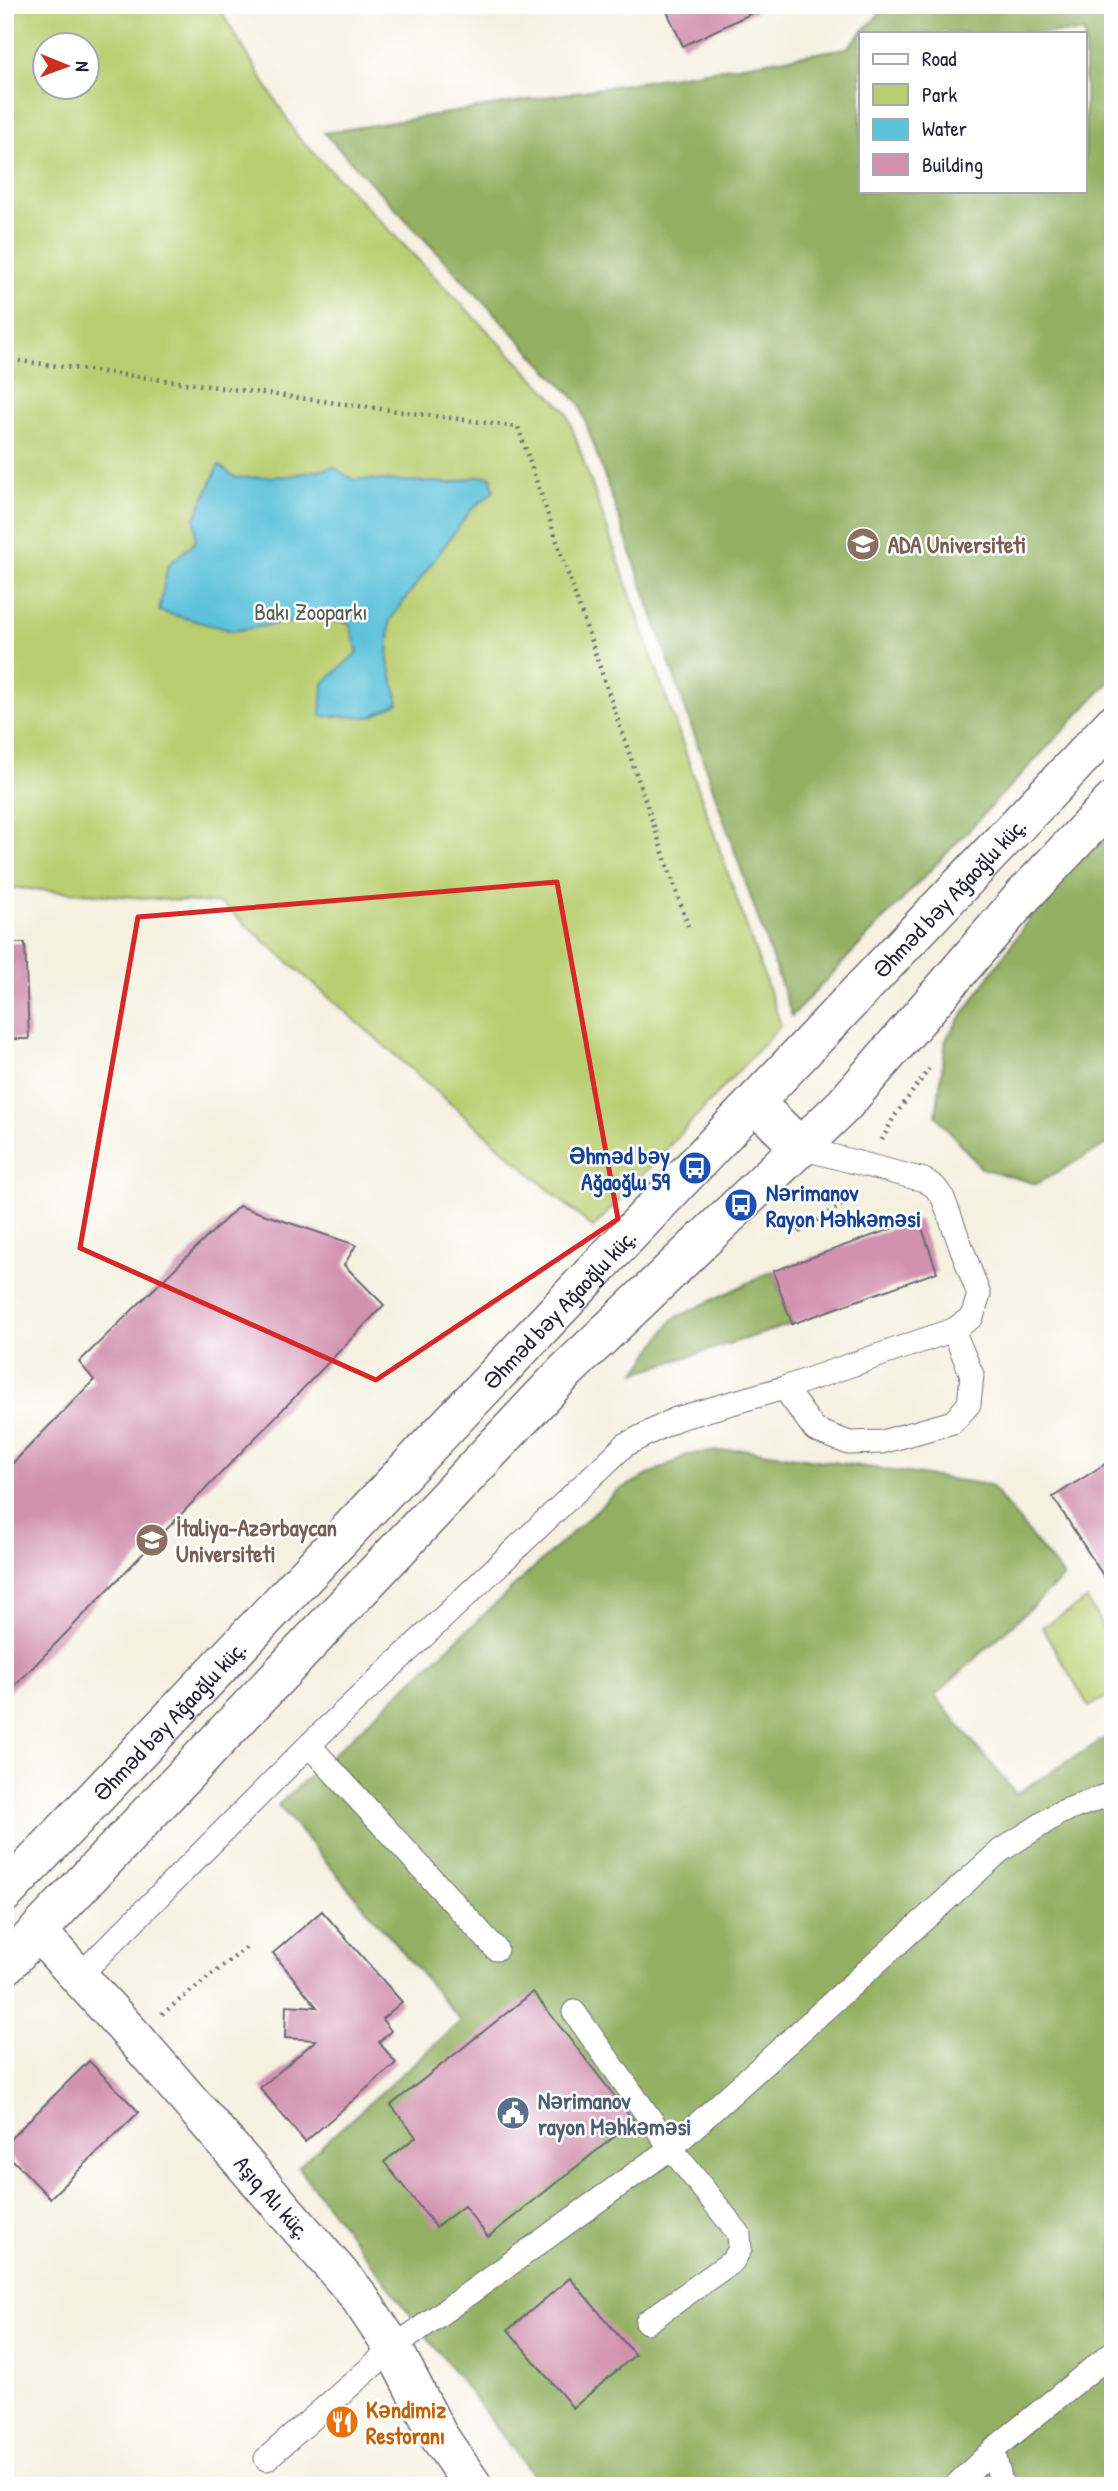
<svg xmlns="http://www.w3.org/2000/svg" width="1118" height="2491" viewBox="0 0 1118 2491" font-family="'Patrick Hand',sans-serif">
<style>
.green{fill:#bacd70;stroke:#6e7856;stroke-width:2;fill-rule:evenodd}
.forest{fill:#93b062;stroke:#5a694e;stroke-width:2}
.water{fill:#5dc2db;stroke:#40728b;stroke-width:2}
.building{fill:#d191af}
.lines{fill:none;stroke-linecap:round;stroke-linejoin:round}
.service-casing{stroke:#6c6a75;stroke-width:25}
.minor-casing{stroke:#6c6a75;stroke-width:41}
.tertiary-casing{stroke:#6c6a75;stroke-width:41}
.path{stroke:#6c6a75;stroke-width:4.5;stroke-dasharray:2 5;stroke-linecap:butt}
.service{stroke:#fff;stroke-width:23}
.minor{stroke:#fff;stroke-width:38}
.tertiary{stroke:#fff;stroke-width:38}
.marked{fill:none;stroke:#d62828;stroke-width:5;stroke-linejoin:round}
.labels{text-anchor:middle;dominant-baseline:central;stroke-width:5;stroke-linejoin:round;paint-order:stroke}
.education-label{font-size:23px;font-weight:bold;fill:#785e54;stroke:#fff;text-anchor:start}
.park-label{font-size:23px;fill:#575e4e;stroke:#fff}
.street-label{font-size:23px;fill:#22223b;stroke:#fff}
.transit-label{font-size:23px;font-weight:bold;fill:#164399;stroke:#fff;text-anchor:end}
.service-label{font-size:23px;font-weight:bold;fill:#4e5e75;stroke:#fff;text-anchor:start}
.food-label{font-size:23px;font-weight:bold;fill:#c56008;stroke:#fff;text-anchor:start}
</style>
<rect width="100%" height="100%" fill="#fff"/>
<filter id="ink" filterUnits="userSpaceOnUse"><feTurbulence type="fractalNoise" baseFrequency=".0143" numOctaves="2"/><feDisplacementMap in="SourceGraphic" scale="14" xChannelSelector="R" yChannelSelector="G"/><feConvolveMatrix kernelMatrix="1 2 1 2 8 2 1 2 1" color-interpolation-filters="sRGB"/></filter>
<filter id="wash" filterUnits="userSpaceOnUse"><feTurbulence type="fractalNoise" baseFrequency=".00686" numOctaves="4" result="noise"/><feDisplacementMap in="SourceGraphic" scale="28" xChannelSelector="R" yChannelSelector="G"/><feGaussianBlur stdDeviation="1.57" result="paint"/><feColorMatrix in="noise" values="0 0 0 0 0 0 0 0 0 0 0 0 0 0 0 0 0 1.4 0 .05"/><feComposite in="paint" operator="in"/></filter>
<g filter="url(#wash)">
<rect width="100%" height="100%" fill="#f5f1e1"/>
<path class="green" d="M5,5H217L298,137L566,411L781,1025L593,1228L222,904L5,887ZM46,46H88V88H46Z
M1087,1600L1113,1644V1693L1089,1707L1042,1627Z"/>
<path class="forest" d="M888,5H1113V678L792,1016L579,403L324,133L847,48L861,33V191H1085V33H861Z
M1113,825V1141L1036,1184L981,1168L936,1116L946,1039L1051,887Z
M773,1271L792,1324L636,1373L673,1319Z
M742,1449L990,1485L1064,1577L935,1696L1016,1794L1113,1733V2486H541L298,2167L461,2021L278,1805L617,1491L689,1454Z"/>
<path class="water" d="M219,465L236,478L290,476L334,467L352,479L451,483L480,476L491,477L494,491L471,510L390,620L388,661L399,703L371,717L321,716L323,684L358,652L349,623L318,618L232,631L159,611L168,565L196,541L195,518Z"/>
<g id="blocks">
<path class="building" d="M664,5H769L683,46Z
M5,943H25L29,1039H5Z
M239,1206L356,1245L344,1265L384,1305L5,1696V1471L94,1380L79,1362Z
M919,1219L937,1272L792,1324L773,1271Z
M1113,1459V1591L1053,1497Z
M322,1911L402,2002L382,2019L391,2031L379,2042L396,2063L305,2142L260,2088L316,2040L285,2038L286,2005L317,2007L273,1953Z
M533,1992L634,2121L488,2237L464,2206L436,2227L384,2162L416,2137L391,2105Z
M89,2061L139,2112L50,2198L5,2152V2144Z
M570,2278L635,2355L573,2408L508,2330Z"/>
</g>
</g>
<g filter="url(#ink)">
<use href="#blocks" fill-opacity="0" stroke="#6c6a75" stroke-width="2"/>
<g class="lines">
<defs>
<path id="service" d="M784,1388L815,1430L849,1443L882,1442L953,1422L969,1404L972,1375L953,1330
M309,1745L625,1445L676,1419L784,1388L953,1330L972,1317L979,1295L943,1198L935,1187L924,1180L801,1148
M80,1975L309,1745L496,1949
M574,2012L671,2148L739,2234L740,2249L733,2261L647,2322
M993,2450L1002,2486
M266,2459L393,2348L671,2148L1000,1851L1059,1813L1113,1793
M955,2486L993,2450L1113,2352"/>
<g id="minor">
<path id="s1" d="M38,1932L134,2037L357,2294L393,2348L438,2435L473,2486"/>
</g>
<g id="tertiary">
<path d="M755,1103L801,1148"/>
<path id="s2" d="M5,1893L1113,724"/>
<path d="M5,1966L566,1371L844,1105L1024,895L1113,801"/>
</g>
</defs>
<use href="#service" class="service-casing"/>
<use href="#minor" class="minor-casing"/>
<use href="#tertiary" class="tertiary-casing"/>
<path class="path" d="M5,359L518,427L688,926
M882,1140L894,1117L929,1069
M799,1232L843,1204L850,1192
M162,2014L247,1947"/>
<use href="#service" class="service"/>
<use href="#minor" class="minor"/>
<use href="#tertiary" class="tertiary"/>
</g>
</g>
<path class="marked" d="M557,882L618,1219L376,1380L80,1248L138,917Z"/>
<defs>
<symbol id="university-disc" viewBox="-11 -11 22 22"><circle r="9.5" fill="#8d6e63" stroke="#fff"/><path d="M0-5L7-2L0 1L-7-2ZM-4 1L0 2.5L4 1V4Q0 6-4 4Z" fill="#fff"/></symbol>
<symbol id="bus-disc" viewBox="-11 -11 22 22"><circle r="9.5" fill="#1a4fb4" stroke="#fff"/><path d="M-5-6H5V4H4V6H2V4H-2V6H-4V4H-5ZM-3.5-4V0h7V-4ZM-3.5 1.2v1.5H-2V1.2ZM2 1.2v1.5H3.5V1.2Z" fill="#fff"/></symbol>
<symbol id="civic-disc" viewBox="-11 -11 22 22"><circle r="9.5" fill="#5c6f8a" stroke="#fff"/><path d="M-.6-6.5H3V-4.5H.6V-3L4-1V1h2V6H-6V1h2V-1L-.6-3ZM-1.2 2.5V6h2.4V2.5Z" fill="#fff"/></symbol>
<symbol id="restaurant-disc" viewBox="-11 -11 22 22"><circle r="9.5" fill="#e8710a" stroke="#fff"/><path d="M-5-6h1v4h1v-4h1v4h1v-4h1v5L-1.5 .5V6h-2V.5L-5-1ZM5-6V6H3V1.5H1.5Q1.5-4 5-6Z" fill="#fff"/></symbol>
</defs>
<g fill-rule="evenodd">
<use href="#university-disc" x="844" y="525" width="38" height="38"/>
<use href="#bus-disc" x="676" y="1149" width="38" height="38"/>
<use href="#bus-disc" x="722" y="1186" width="38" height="38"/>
<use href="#university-disc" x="133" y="1521" width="38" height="38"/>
<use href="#civic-disc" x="494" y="2094" width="38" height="38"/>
<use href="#restaurant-disc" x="323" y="2403" width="38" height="38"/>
</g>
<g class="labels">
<g class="education-label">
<text x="888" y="544">ADA Universiteti</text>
<text x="176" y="1527">İtaliya-Azərbaycan<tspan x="176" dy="26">Universiteti</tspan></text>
</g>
<g class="park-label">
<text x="311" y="611">Bakı Zooparkı</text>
</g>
<g class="street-label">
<text stroke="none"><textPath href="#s2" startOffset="1372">Əhməd bəy Ağaoğlu küç.</textPath></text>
<text stroke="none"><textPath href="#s2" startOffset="805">Əhməd bəy Ağaoğlu küç.</textPath></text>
<text stroke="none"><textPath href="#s2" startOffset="238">Əhməd bəy Ağaoğlu küç.</textPath></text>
<text stroke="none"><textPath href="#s1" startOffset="354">Aşıq Alı küç.</textPath></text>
</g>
<g class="transit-label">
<text x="670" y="1155">Əhməd bəy<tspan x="670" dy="26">Ağaoğlu 59</tspan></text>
<text x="766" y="1192" text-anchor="start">Nərimanov<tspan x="766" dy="26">Rayon Məhkəməsi</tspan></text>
</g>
<g class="service-label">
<text x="538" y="2100">Nərimanov<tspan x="538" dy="26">rayon Məhkəməsi</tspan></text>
</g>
<g class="food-label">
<text x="366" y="2409">Kəndimiz<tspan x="366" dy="26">Restoranı</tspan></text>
</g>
</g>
<rect width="1118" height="2491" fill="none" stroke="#fff" stroke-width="28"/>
<rect x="859" y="32" width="228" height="161" fill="#ffffff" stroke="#a7a7b1" stroke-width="2"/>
<rect x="873" y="54" width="35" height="10" fill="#ffffff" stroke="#a7a7b1" stroke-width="2"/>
<text x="922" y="66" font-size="21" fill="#22223b">Road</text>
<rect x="873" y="84" width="35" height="21" fill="#bacd70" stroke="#a7a7b1" stroke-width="2"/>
<text x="922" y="102" font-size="21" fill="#22223b">Park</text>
<rect x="873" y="119" width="35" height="21" fill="#5dc2db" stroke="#a7a7b1" stroke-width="2"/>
<text x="922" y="136" font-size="21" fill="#22223b">Water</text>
<rect x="873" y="154" width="35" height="21" fill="#d191af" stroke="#a7a7b1" stroke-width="2"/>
<text x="922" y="172" font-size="21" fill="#22223b">Building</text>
<g transform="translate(66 66) rotate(91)"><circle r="33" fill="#ffffff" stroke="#a7a7b1" stroke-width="2"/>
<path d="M0-5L12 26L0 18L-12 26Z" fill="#c8321e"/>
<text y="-10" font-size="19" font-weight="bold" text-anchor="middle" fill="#22223b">N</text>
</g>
</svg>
